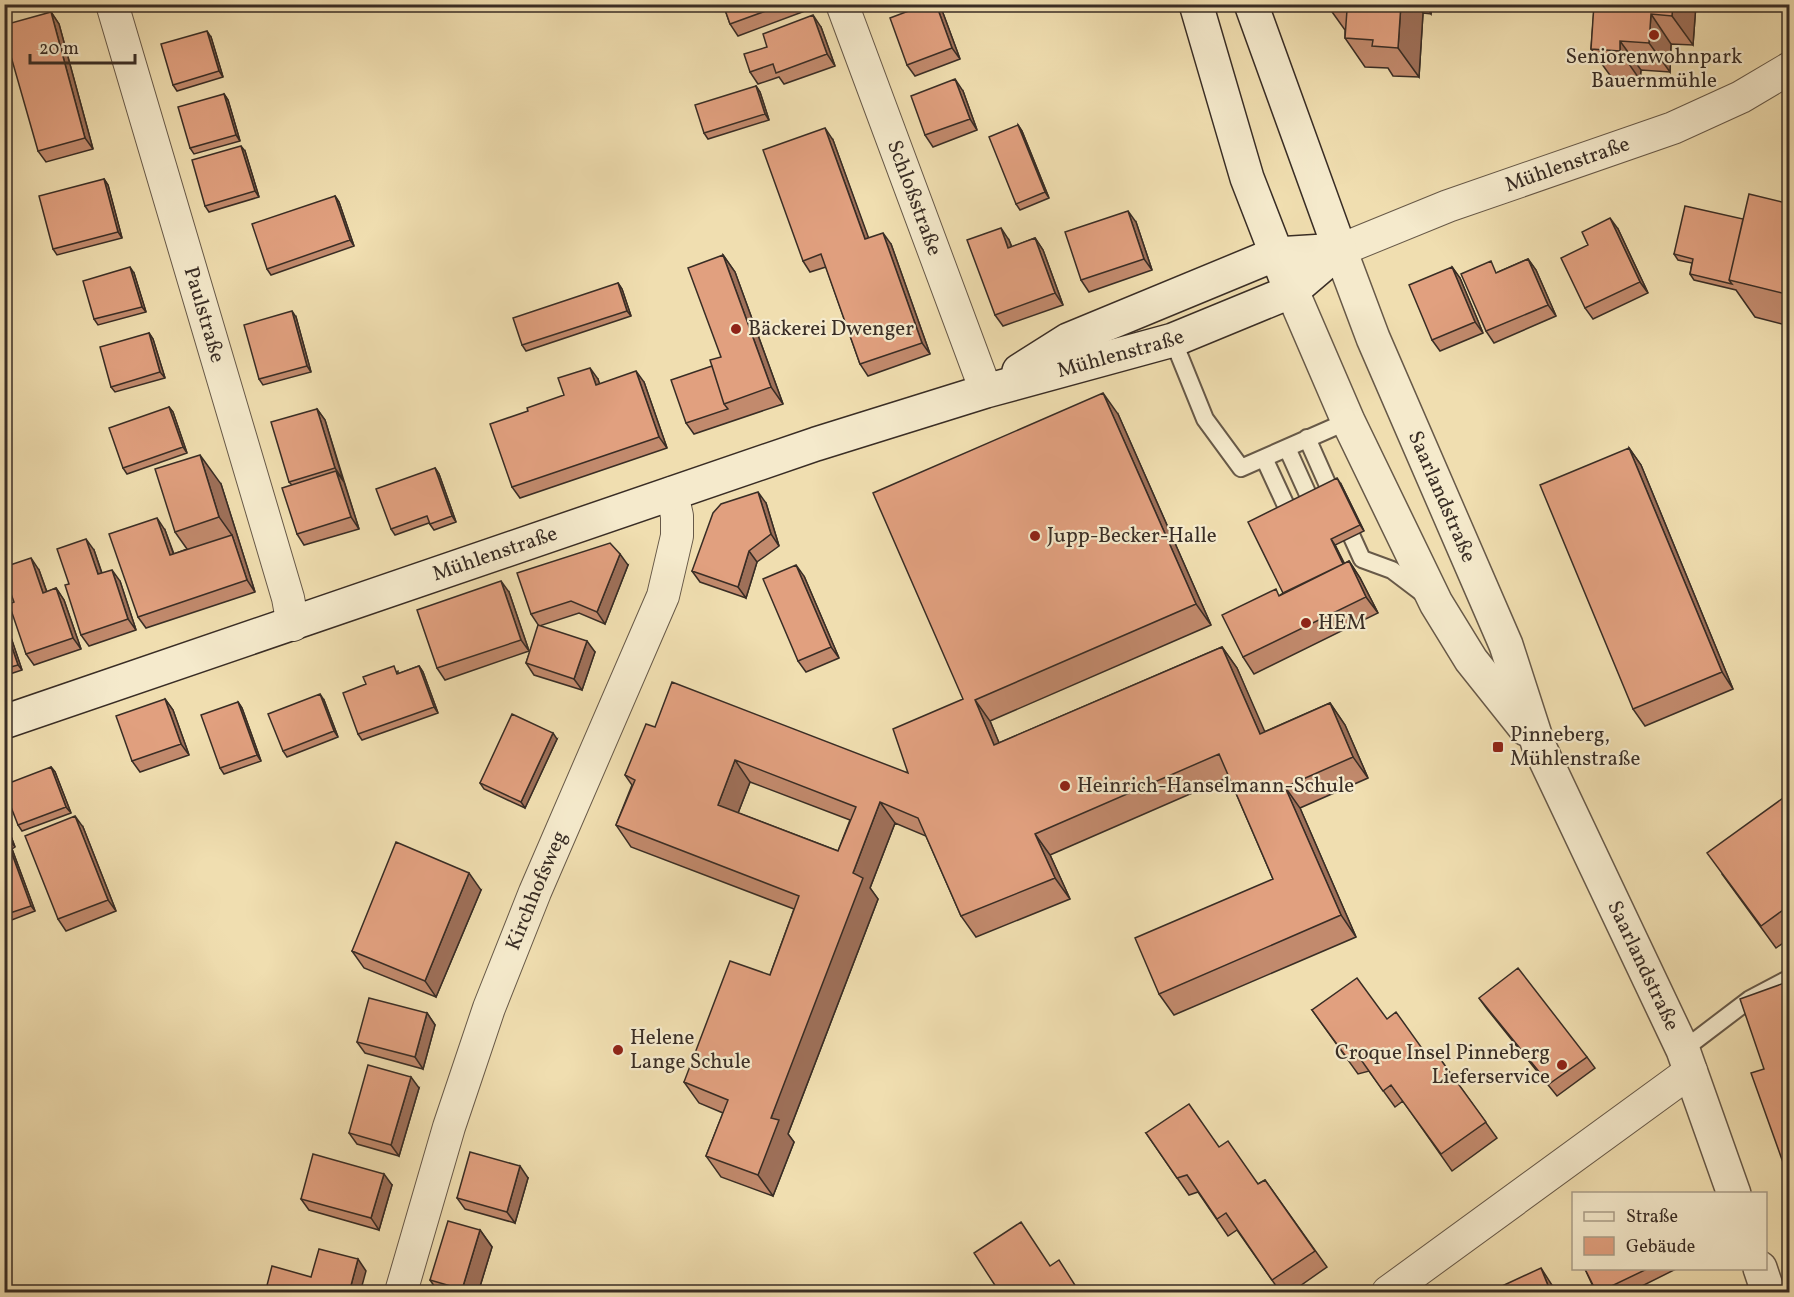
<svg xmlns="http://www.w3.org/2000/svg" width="1794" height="1297" viewBox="0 0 1794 1297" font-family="Vollkorn,serif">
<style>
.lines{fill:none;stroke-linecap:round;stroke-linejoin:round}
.service-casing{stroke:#675948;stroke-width:20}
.minor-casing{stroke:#675948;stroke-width:34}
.tertiary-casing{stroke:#675948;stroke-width:36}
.secondary-casing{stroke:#392d25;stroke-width:36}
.service{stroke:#f5eacc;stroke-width:16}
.minor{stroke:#f5eacc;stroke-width:32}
.tertiary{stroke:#f5eacc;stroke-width:33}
.secondary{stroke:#f5eacc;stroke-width:33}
.wall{fill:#c28a6d;stroke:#392d25;stroke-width:1.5;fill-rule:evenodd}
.shaded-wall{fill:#9e7059;stroke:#392d25;stroke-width:1.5}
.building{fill:#e1a07f;stroke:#392d25;stroke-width:1.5;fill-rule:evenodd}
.poi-dot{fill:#8f2418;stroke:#f5eacc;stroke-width:2}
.labels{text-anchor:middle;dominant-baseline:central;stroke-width:4.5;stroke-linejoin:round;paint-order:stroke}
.poi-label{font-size:21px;fill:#392d25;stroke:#f5eacc;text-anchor:start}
.street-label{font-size:21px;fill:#392d25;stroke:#f5eacc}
</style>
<rect width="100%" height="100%" fill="#f0deb0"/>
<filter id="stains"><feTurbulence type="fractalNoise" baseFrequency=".00333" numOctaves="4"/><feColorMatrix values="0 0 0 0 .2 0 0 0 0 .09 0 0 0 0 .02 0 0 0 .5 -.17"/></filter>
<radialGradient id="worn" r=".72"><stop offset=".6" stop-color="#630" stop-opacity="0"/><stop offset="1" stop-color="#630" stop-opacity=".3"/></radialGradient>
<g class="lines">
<defs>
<path id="service" d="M1173,340L1205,419L1241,468L1348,421
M1307,438L1330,490
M1287,448L1310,499
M1264,458L1288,510
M1352,537L1362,559L1392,570L1425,595
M1683,1050L1750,999L1790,978"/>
<g id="minor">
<path id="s1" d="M112,4L288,598L293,625"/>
<path id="s2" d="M842,4L986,391"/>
<path id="s3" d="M1340,250L1448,206L1673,128L1741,97L1790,68"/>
<path id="s4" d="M401,1292L449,1127L489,1008L535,892L663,596L677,536V516L672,493"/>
<path d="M1388,1292L1691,1071"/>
</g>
<g id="tertiary">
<path id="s5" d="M1340,250L1373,338L1506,645L1538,744L1683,1050L1734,1194"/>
<path d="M1292,291L1348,421L1436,603L1471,660L1526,729"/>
<path d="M1760,1268L1768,1292"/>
</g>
<g id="secondary">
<path d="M1196,4L1247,178L1285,276"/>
<path d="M1251,4L1340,250"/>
<path d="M1019,371L1068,340L1276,254L1340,250"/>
<path id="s6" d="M4,722L816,444L986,391L1173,340L1292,291L1340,250"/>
</g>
</defs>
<use href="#service" class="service-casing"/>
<use href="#minor" class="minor-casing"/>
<use href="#tertiary" class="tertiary-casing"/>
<use href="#secondary" class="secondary-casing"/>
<use href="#service" class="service"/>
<use href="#minor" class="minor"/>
<use href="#tertiary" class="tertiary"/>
<use href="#secondary" class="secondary"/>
</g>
<path class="wall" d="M723,4H811L813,8L738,36L730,24Z
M927,4H938L943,13L960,59L915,76L907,65Z
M1331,4H1432L1431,14L1423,13L1419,77L1393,76L1388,68L1365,67L1345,38V30L1330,9Z
M1590,4H1696L1693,45L1671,44L1670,72L1641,70L1640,80L1612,78L1591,49L1594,10Z
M51,12L59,24L93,149L46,162L38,151Z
M821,27L835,66L784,84L779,77L758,84L750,72L767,47Z
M211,37L223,77L177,91L173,85Z
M756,86L760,92L769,120L708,139L704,133Z
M963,91L977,130L933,147L925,135Z
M224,94L228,100L240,141L194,154L190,148Z
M1018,125L1022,131L1049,198L1020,210L1016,204Z
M833,140L868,238L891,244L930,354L868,376L860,364L826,267L810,272L803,261Z
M245,151L259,197L209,212L205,206Z
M104,179L108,185L122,238L57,255L53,249Z
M335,196L339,202L354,246L271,275L267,269Z
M1790,204V326L1755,317L1736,290L1694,280L1690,274L1692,263L1678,260L1674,254L1743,219Z
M1136,222L1152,270L1089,292L1081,280Z
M1618,229L1648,293L1593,319L1585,308Z
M1035,238L1043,250L1063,305L1003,326L995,315L1009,240L1012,247Z
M723,255L735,272L783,404L694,434L686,423L712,366L721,357Z
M1528,259L1536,270L1556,316L1494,343L1486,331L1498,272Z
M1452,267L1460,278L1483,333L1440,351L1432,340Z
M134,273L146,312L98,325L94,319Z
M618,283L622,289L631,316L526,351L522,345Z
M296,317L311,372L263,385L259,379Z
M149,333L153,339L165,378L115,392L111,387Z
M598,379L599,384L644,382L667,448L520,498L512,487L564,395Z
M169,407L173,412L187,453L127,474L123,468Z
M317,409L325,420L359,529L304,545L297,534L292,485L289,482Z
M1118,414L1211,625L990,721L999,743L1222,647L1237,668L1264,732L1330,703L1345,725L1368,778L1300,808L1356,937L1174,1015L1159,994L1273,879L1229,777L1050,855L1070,899L976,937L961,916L926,836L895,823L870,888L878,899L788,1134L794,1142L773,1196L721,1177L706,1156L723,1113L699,1103L684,1082L770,975L794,909L631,847L616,825L632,785L625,775L655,727L908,773L963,699ZM750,782L850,820L838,851L738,813Z
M1629,448L1641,465L1733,689L1645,726L1633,709Z
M435,468L439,474L456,522L434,530L429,523L395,535L391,529Z
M221,484L255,592L146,628L138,617L165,530L174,554L187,549L175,532Z
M1341,484L1364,531L1335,545L1344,564L1349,561L1360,578L1378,613L1254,674L1243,657L1280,595L1283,593Z
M766,503L779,546L757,562L746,598L700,582L692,571Z
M94,550L102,573L120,581L136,630L89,646L81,635L69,584Z
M628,565L605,624L579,613L539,626L595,652L582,690L534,675L526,663L539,626L531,614Z
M39,570L47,592L56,588L64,600L81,649L34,665L26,654L14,602Z
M804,576L839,658L806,672L798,661Z
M509,592L529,651L445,680L437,668Z
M4,617L22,670L4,676Z
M419,666L423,672L438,713L362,740L358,734L366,684L398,671V674Z
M165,699L173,710L189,755L140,772L132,761Z
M324,700L338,737L287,757L283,751Z
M238,702L242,708L261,761L224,774L220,768Z
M557,739L525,808L484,789L480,783Z
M51,767L55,772L71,813L22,831L18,825Z
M1790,793V938L1776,948L1722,874Z
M4,818L15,847L12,849L35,911L4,923Z
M83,827L116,911L66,931L58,919Z
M481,890L436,997L364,968L352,951Z
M1479,998L1587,1057L1595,1068L1557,1096L1487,1009Z
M1312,1010L1387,1019L1426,1054L1433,1049L1497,1138L1452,1171L1403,1101L1395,1107L1369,1071L1358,1074Z
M427,1013L435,1025L423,1069L365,1053L357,1042Z
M419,1088L399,1156L357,1144L349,1133Z
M1146,1133L1219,1147L1258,1184L1265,1180L1327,1267L1290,1293H1281L1237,1230L1228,1236L1198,1192L1189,1195Z
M528,1178L515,1223L465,1209L457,1198Z
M392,1185L379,1230L309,1210L301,1199Z
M480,1230L492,1247L478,1293H439L430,1280Z
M1585,1269H1676L1628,1293H1596Z"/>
<path class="shaded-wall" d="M936,4H938L943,13L960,59L952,48Z
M1401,4H1417L1423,13L1419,77L1398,48Z
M1425,4H1432L1431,14Z
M1673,4H1696L1693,45L1672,16Z
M51,12L59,24L93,149L85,138Z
M1651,14L1671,44L1670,72L1649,43Z
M813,15L821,27L835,66L827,54Z
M207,31L211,37L223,77L219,71Z
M1620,41L1641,70L1640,80L1620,51Z
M955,79L963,91L977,130L970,119Z
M756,86L760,92L769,120L765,114Z
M224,94L228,100L240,141L236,135Z
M1018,125L1022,131L1049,198L1045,192Z
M825,128L833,140L873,250L865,239Z
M241,146L245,151L259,197L255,191Z
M104,179L108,185L122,238L118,232Z
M335,196L339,202L354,246L350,240Z
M1128,211L1136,222L1152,270L1144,259Z
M1610,218L1618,229L1648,293L1640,282Z
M1001,228L1009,240L1016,259L1008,248Z
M883,233L891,244L930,354L922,343Z
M1035,238L1043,250L1063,305L1055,293Z
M723,255L735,272L783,404L771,387Z
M1528,259L1536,270L1556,316L1548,305Z
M130,267L134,273L146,312L142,307Z
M1452,267L1460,278L1483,333L1475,322Z
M618,283L622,289L631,316L627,311Z
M292,311L296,317L311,372L307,366Z
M149,333L153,339L165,378L160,372Z
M590,368L598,379L604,396L596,385Z
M636,371L644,382L667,448L659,437Z
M1103,393L1118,414L1211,625L1196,604Z
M169,407L173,412L187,453L183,447Z
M317,409L325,420L343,480L335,468Z
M1629,448L1641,465L1733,689L1722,672Z
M200,455L221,484L255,592L247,580L232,535L219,517Z
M435,468L439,474L456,522L452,516Z
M336,471L344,482L359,529L351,517Z
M1337,478L1341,484L1364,531L1360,525Z
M758,492L766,503L779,546L771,534Z
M157,518L165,530L178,567L170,555Z
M86,539L94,550L106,586L98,574Z
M1331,539L1335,545L1353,580L1349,575Z
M749,551L757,562L746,598L738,587Z
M620,554L628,565L605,624L597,612Z
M31,558L39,570L51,604L43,593Z
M1349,561L1360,578L1378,613L1366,597Z
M796,565L804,576L839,658L831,647Z
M112,570L120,581L136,630L128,619Z
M501,581L509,592L529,651L521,640Z
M56,588L64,600L81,649L73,638Z
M4,617L22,670L18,665L4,624Z
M587,641L595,652L582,690L574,679Z
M1222,647L1237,668L1275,755L1260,734Z
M419,666L423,672L438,713L434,707Z
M320,694L324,700L338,737L334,731Z
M165,699L173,710L189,755L181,744Z
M975,700L990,721L1009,767L994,745Z
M238,702L242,708L261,761L257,755Z
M1330,703L1345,725L1368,778L1353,757Z
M553,733L557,739L525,808L521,802Z
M735,760L750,782L733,826L718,805Z
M51,767L55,772L71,813L66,807Z
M1285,787L1300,808L1356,937L1341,915Z
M880,802L895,823L870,888L878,899L788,1134L794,1142L773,1196L758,1175L771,1118L853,873Z
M75,816L83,827L116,911L108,900Z
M4,818L15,847L11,842L4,823Z
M1035,834L1050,855L1070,899L1055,878Z
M8,843L12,849L35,911L31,906Z
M469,873L481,890L436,997L425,981Z
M427,1013L435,1025L423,1069L415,1057Z
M411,1077L419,1088L399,1156L391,1145Z
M520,1166L528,1178L515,1223L507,1212Z
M384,1174L392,1185L379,1230L371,1218Z
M480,1230L492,1247L478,1293H461Z
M358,1259L366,1271L360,1293H349Z
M1541,1268L1552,1285L1556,1293H1551Z"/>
<path class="building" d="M723,4H785L730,24Z
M927,4H936L952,48L907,65L890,18Z
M1331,4H1401L1398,48L1372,46L1373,40L1345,38L1347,10L1330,9Z
M1594,4H1673L1672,16L1651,14L1649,43L1620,41V51L1591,49Z
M51,12L85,138L38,151L4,32V25Z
M813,15L827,54L776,73L773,64L750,72L744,54L767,47L763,34Z
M207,31L219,71L173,85L161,44Z
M955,79L970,119L925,135L911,96Z
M756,86L765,114L704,133L695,105Z
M224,94L236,135L190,148L178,107Z
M1018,125L1045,192L1016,204L989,137Z
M825,128L865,239L883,233L922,343L860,364L821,254L803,261L763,150Z
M241,146L255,191L205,206L192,160Z
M104,179L118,232L53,249L39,196Z
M1749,194L1790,204V295L1729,280Z
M335,196L350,240L267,269L252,224Z
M1685,206L1743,219L1729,280L1732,284L1690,274L1693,259L1674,254Z
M1128,211L1144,259L1081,280L1065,232Z
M1610,218L1640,282L1585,308L1561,258L1588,245L1582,232Z
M1001,228L1008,248L1035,238L1055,293L995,315L967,240Z
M723,255L771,387L724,404L710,360L721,357L688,268Z
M1528,259L1548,305L1486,331L1461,274L1491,261L1496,273Z
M130,267L142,307L94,319L83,281Z
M1452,267L1475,322L1432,340L1409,285Z
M618,283L627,311L522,345L513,318Z
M292,311L307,366L259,379L244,325Z
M149,333L160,372L111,387L100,347Z
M712,366L724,404L728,409L686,423L671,380Z
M590,368L596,385L636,371L659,437L512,487L490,424L528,411L527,408L564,395L558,378Z
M1103,393L1196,604L975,700L994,745L1222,647L1260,734L1330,703L1353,757L1285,787L1341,915L1159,994L1135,938L1273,879L1219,754L1035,834L1055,878L961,916L918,818L880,802L853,873L863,878L771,1118L779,1120L758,1175L706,1156L728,1100L684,1082L730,961L770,975L799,896L616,825L635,780L625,775L646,724L655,727L672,682L908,773L893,729L963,699L873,493ZM735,760L856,807L838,851L718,805Z
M169,407L183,447L123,468L109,428Z
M317,409L335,468L289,482L271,422Z
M1629,448L1722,672L1633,709L1540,485Z
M200,455L219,517L175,532L155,469Z
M435,468L452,516L430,524L427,516L391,529L376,489Z
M336,471L351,517L297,534L282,488Z
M1337,478L1360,525L1331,539L1343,564L1283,593L1248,522Z
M758,492L771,534L749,551L738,587L692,571L713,513L721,504Z
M157,518L170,555L232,535L247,580L138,617L109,534Z
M86,539L98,574L112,570L128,619L81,635L65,585L69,584L57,549Z
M610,543L620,554L597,612L571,601L531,614L517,573Z
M31,558L43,593L56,588L73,638L26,654L9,604L14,602L4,575V567Z
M1349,561L1366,597L1243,657L1222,615L1276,589L1279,596Z
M796,565L831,647L798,661L763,579Z
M501,581L521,640L437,668L417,610Z
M4,624L18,665L4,669Z
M538,625L587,641L574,679L526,663Z
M394,666L397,674L419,666L434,707L358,734L343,693L366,684L363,677Z
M320,694L334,731L283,751L268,714Z
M165,699L181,744L132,761L116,716Z
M238,702L257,755L220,768L201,715Z
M512,714L553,733L521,802L480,783Z
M51,767L66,807L18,825L4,789V785Z
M1790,793V905L1761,926L1707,853Z
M75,816L108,900L58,919L25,836Z
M4,823L11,842L8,843L31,906L4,915Z
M396,842L469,873L425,981L352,951Z
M1518,968L1587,1057L1549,1084L1479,998Z
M1357,978L1387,1019L1396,1012L1426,1054L1433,1049L1486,1122L1441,1154L1391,1085L1383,1091L1357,1054L1347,1058L1312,1010Z
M1790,981V1182L1751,1073L1764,1069L1740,999Z
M369,998L427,1013L415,1057L357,1042Z
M368,1065L411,1077L391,1145L349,1133Z
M1189,1104L1219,1147L1228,1141L1258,1184L1265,1180L1315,1251L1272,1280L1226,1213L1217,1219L1187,1175L1177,1178L1146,1133Z
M470,1152L520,1166L507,1212L457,1198Z
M313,1154L384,1174L371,1218L301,1199Z
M448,1221L480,1230L461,1293H452L454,1287L430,1280Z
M1021,1222L1050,1266L1059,1260L1080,1293H1000L974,1253Z
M319,1249L358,1259L349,1293H265L272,1266L311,1277Z
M1541,1268L1551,1293H1487Z
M1585,1269H1647L1597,1293Z
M1469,1287L1471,1293H1456Z"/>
<g class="poi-dot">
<circle cx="1654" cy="35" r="6"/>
<circle cx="736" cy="329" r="6"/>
<circle cx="1035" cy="536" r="6"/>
<circle cx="1306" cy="623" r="6"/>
<rect x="1492" y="741" width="12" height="12" rx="3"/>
<circle cx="1065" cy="786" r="6"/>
<circle cx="618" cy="1050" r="6"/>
<circle cx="1562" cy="1065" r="6"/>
</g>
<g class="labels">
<g class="poi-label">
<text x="1654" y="57" text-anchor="middle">Seniorenwohnpark<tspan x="1654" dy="24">Bauernmühle</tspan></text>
<text x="748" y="329">Bäckerei Dwenger</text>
<text x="1047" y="536">Jupp-Becker-Halle</text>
<text x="1318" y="623">HEM</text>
<text x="1510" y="735">Pinneberg,<tspan x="1510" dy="24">Mühlenstraße</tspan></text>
<text x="1077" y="786">Heinrich-Hanselmann-Schule</text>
<text x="630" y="1038">Helene<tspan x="630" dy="24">Lange Schule</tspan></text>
<text x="1550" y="1053" text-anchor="end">Croque Insel Pinneberg<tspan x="1550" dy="24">Lieferservice</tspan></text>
</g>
<g class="street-label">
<text stroke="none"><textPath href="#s3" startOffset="243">Mühlenstraße</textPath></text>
<text stroke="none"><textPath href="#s2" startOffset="207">Schloßstraße</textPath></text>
<text stroke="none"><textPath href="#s1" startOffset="324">Paulstraße</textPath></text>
<text stroke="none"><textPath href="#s6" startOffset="1176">Mühlenstraße</textPath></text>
<text stroke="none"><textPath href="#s5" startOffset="267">Saarlandstraße</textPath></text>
<text stroke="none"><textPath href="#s6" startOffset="519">Mühlenstraße</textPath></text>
<text stroke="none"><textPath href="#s4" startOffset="424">Kirchhofsweg</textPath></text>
<text stroke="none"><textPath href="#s5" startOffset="778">Saarlandstraße</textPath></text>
</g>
</g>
<rect width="1794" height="1297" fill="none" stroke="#f0deb0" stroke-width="24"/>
<rect x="6" y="6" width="1782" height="1285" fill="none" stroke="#392d25" stroke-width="3"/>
<rect x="12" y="12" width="1770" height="1273" fill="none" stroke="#392d25" stroke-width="1.5"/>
<rect x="1572" y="1192" width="195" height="78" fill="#f5eacc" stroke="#aa9e89" stroke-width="1.5"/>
<rect x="1584" y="1212" width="30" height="9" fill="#f5eacc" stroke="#aa9e89" stroke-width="1.5"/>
<text x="1626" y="1222" font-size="18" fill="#392d25">Straße</text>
<rect x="1584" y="1237" width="30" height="18" fill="#e1a07f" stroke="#aa9e89" stroke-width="1.5"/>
<text x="1626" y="1252" font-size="18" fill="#392d25">Gebäude</text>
<path d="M30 54v9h105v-9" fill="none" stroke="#392d25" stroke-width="3"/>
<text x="39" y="54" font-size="18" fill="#392d25" stroke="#f5eacc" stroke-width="4.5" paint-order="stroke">20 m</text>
<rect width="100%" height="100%" filter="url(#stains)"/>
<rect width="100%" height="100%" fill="url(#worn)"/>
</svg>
